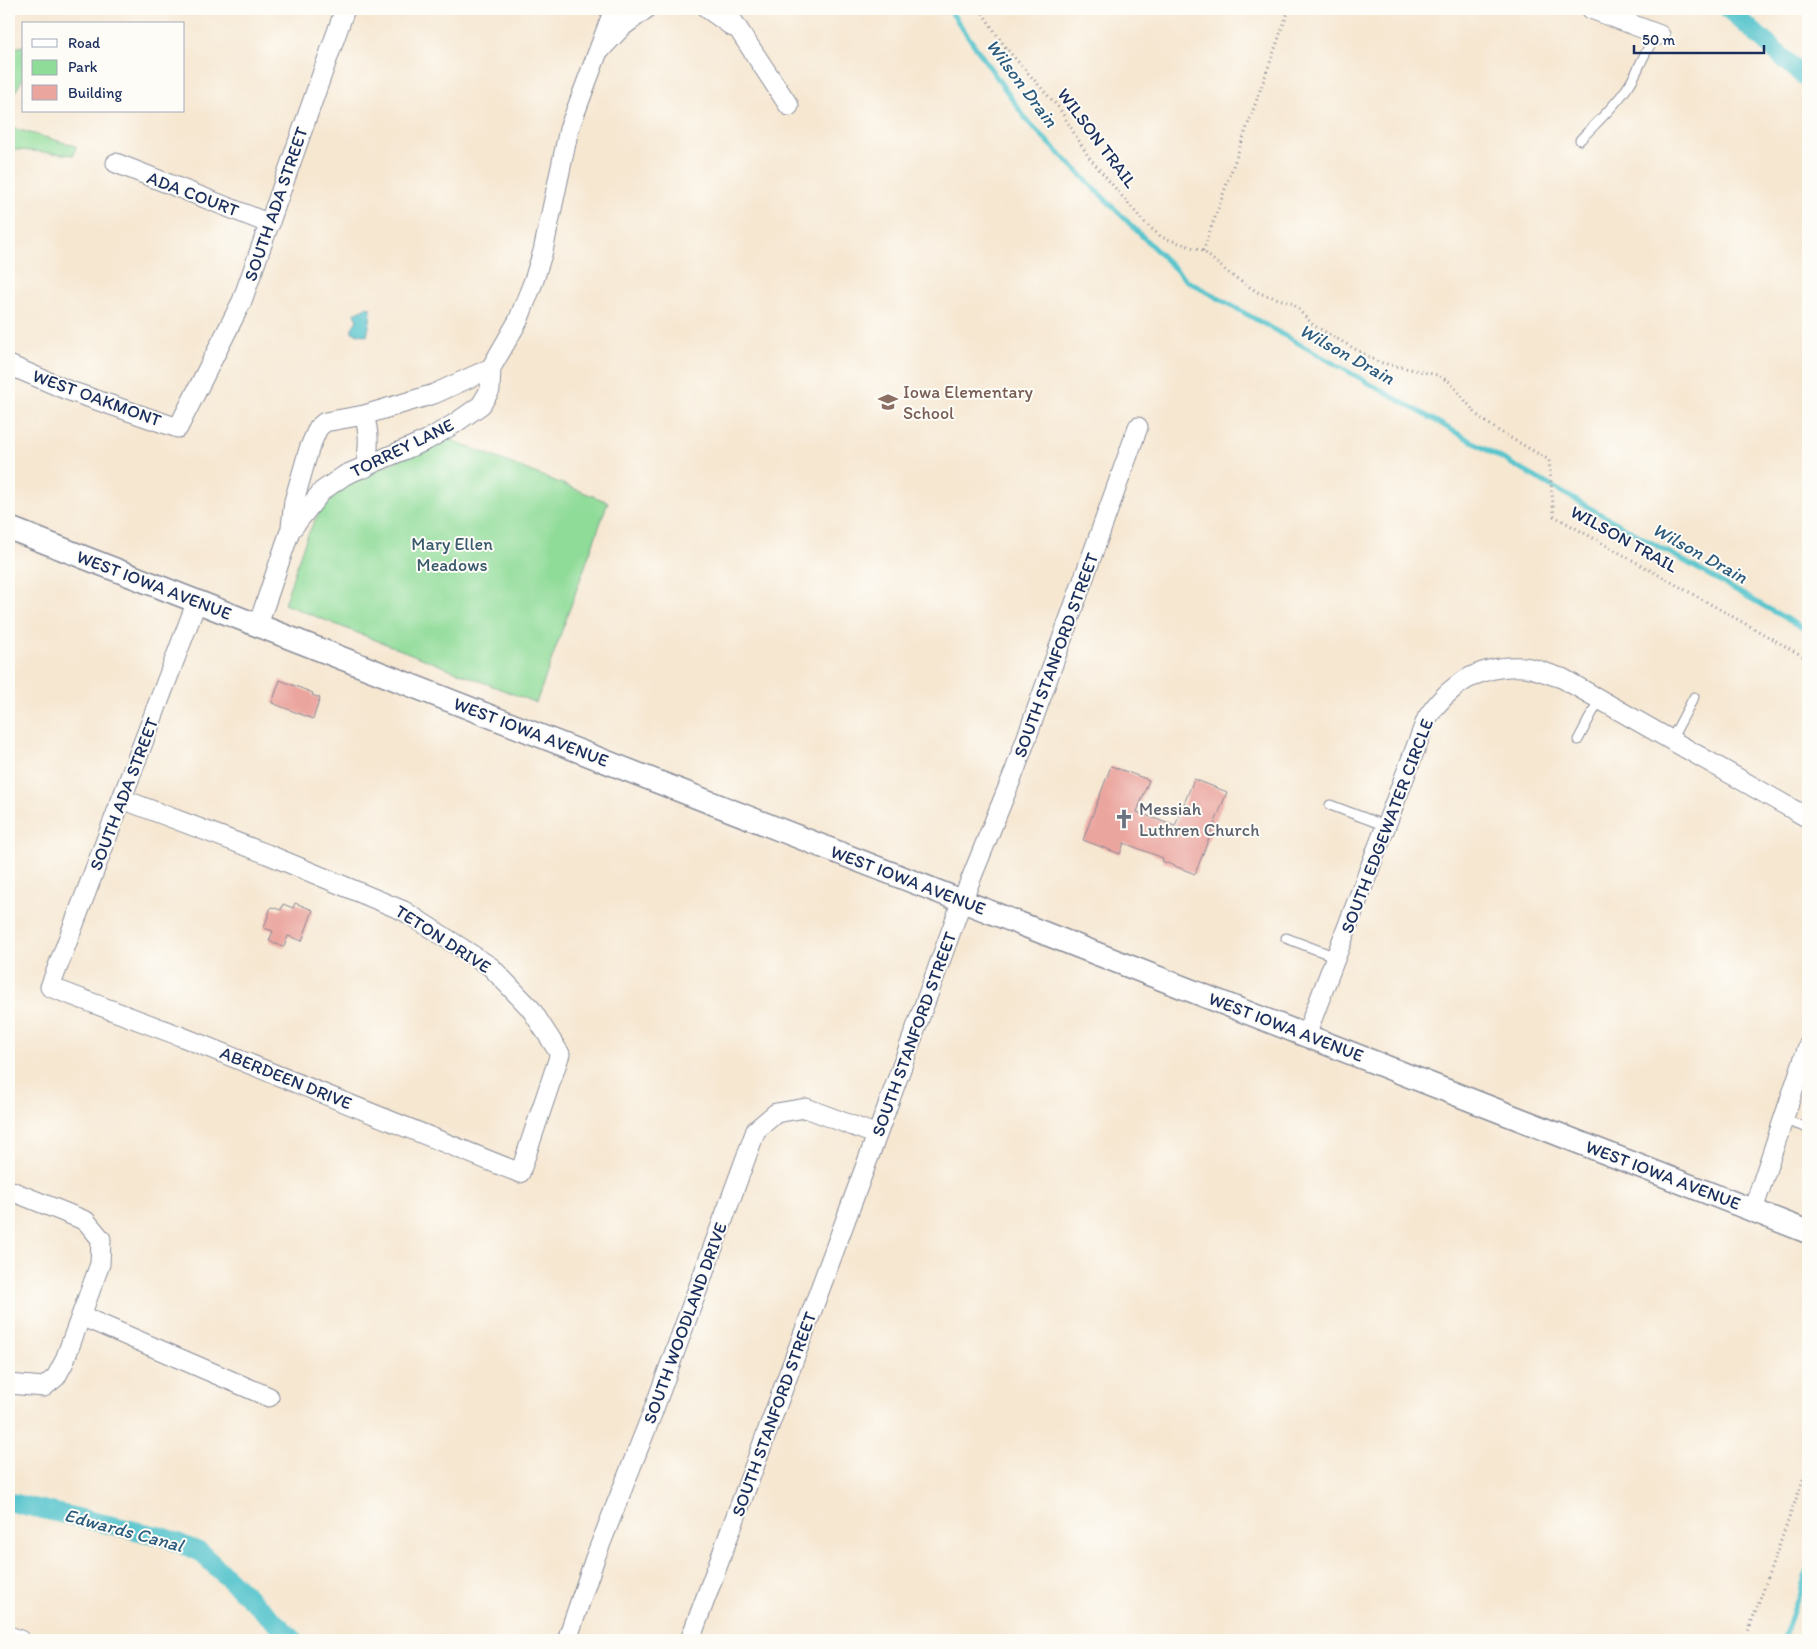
<svg xmlns="http://www.w3.org/2000/svg" width="1817" height="1649" viewBox="0 0 1817 1649" font-family="Itim,sans-serif">
<style>
.green{fill:#8fdb98;stroke:#55857b}
.water{fill:#58c5cd;stroke:#3a7a96}
.lines{fill:none;stroke-linecap:round;stroke-linejoin:round}
.stream{stroke:#58c5cd;stroke-width:5}
.canal{stroke:#58c5cd;stroke-width:19}
.building{fill:#eba59f}
.service-casing{stroke:#888b98;stroke-width:11}
.minor-casing{stroke:#888b98;stroke-width:21}
.tertiary-casing{stroke:#888b98;stroke-width:25}
.path{stroke:#888b98;stroke-width:3;stroke-dasharray:1 4;stroke-linecap:butt}
.service{stroke:#fff;stroke-width:9}
.minor{stroke:#fff;stroke-width:19}
.tertiary{stroke:#fff;stroke-width:22}
.labels{text-anchor:middle;dominant-baseline:central;stroke-width:4;stroke-linejoin:round;paint-order:stroke}
.street-label{font-size:18px;fill:#1b2f5e;stroke:#fdfcf7}
.education-label{font-size:18px;fill:#785e54;stroke:#fdfcf7;text-anchor:start}
.park-label{font-size:18px;fill:#385a6c;stroke:#fdfcf7}
.worship-label{font-size:18px;fill:#5b616d;stroke:#fdfcf7;text-anchor:start}
.water-label{font-size:19px;font-style:italic;fill:#2d5c7f;stroke:#fdfcf7}
</style>
<rect width="100%" height="100%" fill="#fdfcf7"/>
<filter id="ink" filterUnits="userSpaceOnUse"><feTurbulence type="fractalNoise" baseFrequency=".02" numOctaves="2"/><feDisplacementMap in="SourceGraphic" scale="10" xChannelSelector="R" yChannelSelector="G"/><feConvolveMatrix kernelMatrix="1 2 1 2 8 2 1 2 1" color-interpolation-filters="sRGB"/></filter>
<filter id="wash" filterUnits="userSpaceOnUse"><feTurbulence type="fractalNoise" baseFrequency=".0096" numOctaves="4" result="noise"/><feDisplacementMap in="SourceGraphic" scale="20" xChannelSelector="R" yChannelSelector="G"/><feGaussianBlur stdDeviation="1.12" result="paint"/><feColorMatrix in="noise" values="0 0 0 0 0 0 0 0 0 0 0 0 0 0 0 0 0 1.4 0 .05"/><feComposite in="paint" operator="in"/></filter>
<g filter="url(#wash)">
<rect width="100%" height="100%" fill="#f6e7d1"/>
<path class="green" d="M24,46V76L9,104V49Z
M9,127L76,146L74,155L9,149Z
M449,439L608,502L536,703L284,604C295,574 306,526 327,502C349,477 417,453 449,439Z"/>
<path class="water" d="M366,307L371,308C371,319 369,325 367,336L352,332V328L357,320L355,313Z"/>
<g class="lines">
<path class="stream" d="M949,9L1028,122L1186,280L1808,631
M1783,1640L1808,1569"/>
<path class="canal" d="M1728,9L1808,80
M9,1502L164,1537L200,1552L294,1640"/>
</g>
<g id="blocks">
<path class="building" d="M280,680L313,693L312,695L320,698L313,719L272,703Z
M1111,766L1149,780L1137,812L1175,826L1194,779L1227,792L1195,874L1162,861L1163,858L1124,843L1120,854L1083,840Z
M295,903L313,910L302,941L288,936L284,947L269,941L273,931L264,928L271,907L281,910L283,904L293,908Z"/>
</g>
</g>
<g filter="url(#ink)">
<use href="#blocks" fill-opacity="0" stroke="#888b98" stroke-width="1"/>
<g class="lines">
<defs>
<path id="service" d="M1580,140C1596,123 1614,107 1627,88C1640,71 1643,48 1660,35
M1578,740L1599,700
M1671,740L1694,697
M1330,805L1386,826
M1286,938L1336,957
M1784,1120L1808,1128"/>
<path id="minor" d="M708,9L733,27
M725,9L789,106
M1591,9L1660,35
M602,48L622,27L646,9
M116,163L270,224
M9,365L67,390L178,428L242,301L345,9
M364,415C370,434 369,449 365,468
M291,527L294,501L309,449L318,428L325,422L364,415L434,394L491,368
M258,625L290,531L322,491L345,475L427,440L454,424L481,405L490,390L491,368L518,321L534,280L543,251L569,129L614,9
M122,799L267,854L404,911L491,967L531,1009L560,1054L520,1173L180,1036L50,987L197,601
M1306,1035L1427,718C1450,683 1481,664 1524,667C1536,668 1550,675 1562,678L1808,818
M9,1190L86,1221L101,1239L100,1264L64,1362L56,1377L44,1387L9,1384
M1753,1210L1808,1046
M81,1316L269,1397
M9,1636L20,1640
M567,1640L595,1558L652,1414L756,1130L776,1113L806,1108L877,1135
M690,1640L877,1135L962,901L1015,770L1138,427"/>
<path id="tertiary" d="M9,528L1808,1232"/>
</defs>
<use href="#service" class="service-casing"/>
<use href="#minor" class="minor-casing"/>
<use href="#tertiary" class="tertiary-casing"/>
<path class="path" d="M980,9L1005,47L1059,108L1088,156L1143,221L1161,237L1203,251L1231,275L1259,293L1292,303L1313,325L1378,362L1437,375L1450,382L1477,415L1497,430L1549,460L1554,516L1808,659
M1203,251L1289,9
M1745,1640L1808,1466"/>
<use href="#service" class="service"/>
<use href="#minor" class="minor"/>
<use href="#tertiary" class="tertiary"/>
</g>
</g>
<defs>
<symbol id="school-bare" viewBox="-9 -9 18 18"><path d="M0-5L7-2L0 1L-7-2ZM-4 1L0 2.5L4 1V4Q0 6-4 4Z" fill="#8d6e63" stroke="#fdfcf7" stroke-width="2.5" paint-order="stroke"/></symbol>
<symbol id="church-bare" viewBox="-9 -9 18 18"><path d="M-1.2-6h2.4v3.5h3.3v2.4h-3.3V6h-2.4V-.1h-3.3v-2.4h3.3Z" fill="#6b7280" stroke="#fdfcf7" stroke-width="2.5" paint-order="stroke"/></symbol>
</defs>
<g fill-rule="evenodd">
<use href="#school-bare" x="874" y="388" width="28" height="28"/>
<use href="#church-bare" x="1110" y="805" width="28" height="28"/>
</g>
<g class="labels">
<g class="street-label">
<text transform="translate(1097 138) rotate(53)">WILSON TRAIL</text>
<text transform="translate(193 194) rotate(21)">ADA COURT</text>
<text transform="translate(276 204) rotate(-71)">SOUTH ADA STREET</text>
<text transform="translate(97 398) rotate(20)">WEST OAKMONT</text>
<text transform="translate(402 448) rotate(-26)">TORREY LANE</text>
<text transform="translate(1624 539) rotate(29)">WILSON TRAIL</text>
<text transform="translate(154 585) rotate(21)">WEST IOWA AVENUE</text>
<text transform="translate(1056 655) rotate(-70)">SOUTH STANFORD STREET</text>
<text transform="translate(531 732) rotate(21)">WEST IOWA AVENUE</text>
<text transform="translate(124 794) rotate(-69)">SOUTH ADA STREET</text>
<text transform="translate(1387 826) rotate(-69)">SOUTH EDGEWATER CIRCLE</text>
<text transform="translate(908 880) rotate(21)">WEST IOWA AVENUE</text>
<text transform="translate(443 939) rotate(33)">TETON DRIVE</text>
<text transform="translate(1286 1027) rotate(21)">WEST IOWA AVENUE</text>
<text transform="translate(914 1034) rotate(-70)">SOUTH STANFORD STREET</text>
<text transform="translate(286 1078) rotate(22)">ABERDEEN DRIVE</text>
<text transform="translate(1663 1175) rotate(21)">WEST IOWA AVENUE</text>
<text transform="translate(685 1323) rotate(-70)">SOUTH WOODLAND DRIVE</text>
<text transform="translate(774 1414) rotate(-70)">SOUTH STANFORD STREET</text>
</g>
<g class="education-label">
<text x="903" y="392">Iowa Elementary<tspan x="903" dy="21">School</tspan></text>
</g>
<g class="park-label">
<text x="452" y="544">Mary Ellen<tspan x="452" dy="21">Meadows</tspan></text>
</g>
<g class="worship-label">
<text x="1139" y="809">Messiah<tspan x="1139" dy="21">Luthren Church</tspan></text>
</g>
<g class="water-label">
<text transform="translate(1022 83) rotate(53)">Wilson Drain</text>
<text transform="translate(1347 354) rotate(29)">Wilson Drain</text>
<text transform="translate(1700 553) rotate(29)">Wilson Drain</text>
<text transform="translate(124 1530) rotate(15)">Edwards Canal</text>
</g>
</g>
<rect width="1817" height="1649" fill="none" stroke="#fdfcf7" stroke-width="30"/>
<rect x="22" y="22" width="162" height="90" fill="#fdfcf7" stroke="#a3aaba"/>
<rect x="32" y="39" width="25" height="8" fill="#ffffff" stroke="#a3aaba"/>
<text x="68" y="48" font-size="15" fill="#1b2f5e">Road</text>
<rect x="32" y="60" width="25" height="15" fill="#8fdb98" stroke="#a3aaba"/>
<text x="68" y="72" font-size="15" fill="#1b2f5e">Park</text>
<rect x="32" y="85" width="25" height="15" fill="#eba59f" stroke="#a3aaba"/>
<text x="68" y="98" font-size="15" fill="#1b2f5e">Building</text>
<path d="M1634 45v8h130v-8" fill="none" stroke="#1b2f5e" stroke-width="2.5"/>
<text x="1642" y="45" font-size="15" fill="#1b2f5e" stroke="#fdfcf7" stroke-width="4" paint-order="stroke">50 m</text>
</svg>
